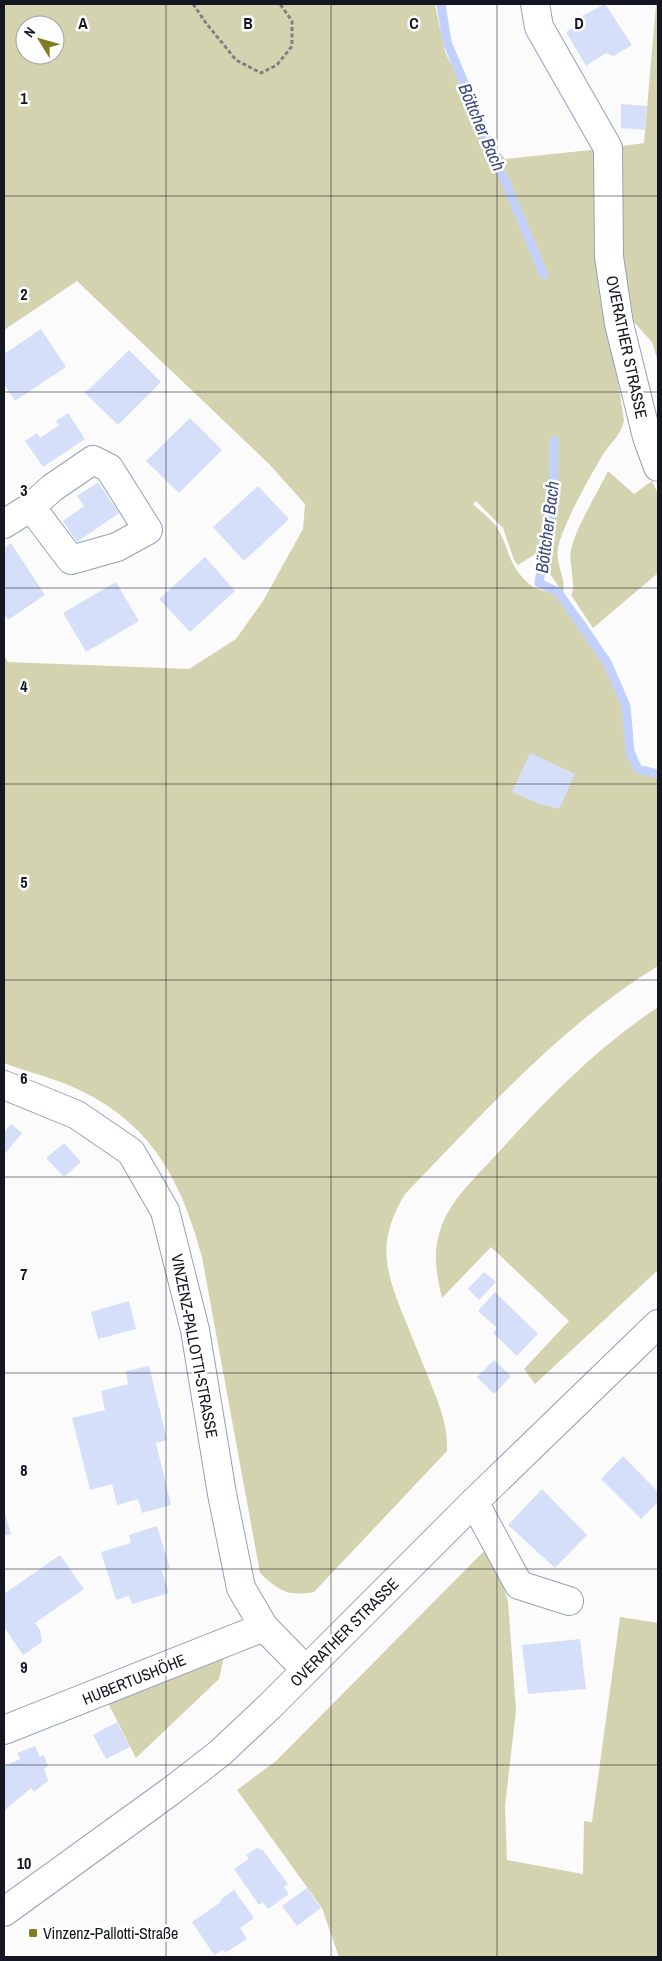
<svg xmlns="http://www.w3.org/2000/svg" width="662" height="1961" viewBox="0 0 662 1961" font-family="'Archivo Narrow',sans-serif">
<style>
.green{fill:#d4d3af;fill-rule:evenodd}
.lines{fill:none;stroke-linecap:round;stroke-linejoin:round}
.stream{stroke:#c2d1fc;stroke-width:9}
.building{fill:#d6dff9}
.minor-casing{stroke:#97a0bb;stroke-width:30}
.major-casing{stroke:#97a0bb;stroke-width:30}
.path{stroke:#7f8086;stroke-width:3;stroke-dasharray:4 2.5;stroke-linecap:butt}
.minor{stroke:#fff;stroke-width:28}
.major{stroke:#fff;stroke-width:28}
.grid{fill:none;stroke:#141721;stroke-width:1;stroke-opacity:0.55}
.poi-dot{fill:#807c23;stroke:#fff;stroke-width:2}
.labels{text-anchor:middle;dominant-baseline:central;stroke-width:5;stroke-linejoin:round;paint-order:stroke}
.street-label{font-size:16px;fill:#141721;stroke:#fff}
.poi-label{font-size:16px;fill:#141721;stroke:#fff;text-anchor:start}
.water-label{font-size:18px;font-style:italic;fill:#3a4a80;stroke:#fff}
.grid-label{font-size:16px;text-anchor:middle;font-weight:bold;fill:#141721;stroke:#fff;stroke-width:5;stroke-linejoin:round;paint-order:stroke}
</style>
<rect width="100%" height="100%" fill="#fbfbfb"/>
<path class="green" d="M4,4H435L445,52L492,144L505,159L600,149L602,275L624,421C621,436 609,444 602,456C587,482 570,512 560,540C552,562 567,576 563,593L542,562L534,555L518,565L514,560L503,528L476,501L473,504C481,512 494,521 499,531C511,553 508,565 529,584C537,591 551,591 561,597C583,609 618,673 627,698C635,720 626,744 634,766L641,771L658,777V966C560,1026 485,1112 405,1194C377,1241 384,1268 404,1317C413,1339 422,1362 431,1384C440,1406 448,1427 447,1451L314,1592C288,1597 279,1591 260,1573L202,1257C180,1175 148,1118 66,1084C46,1076 24,1071 4,1063V655L8,662L189,669L236,639L263,601L303,529L305,504L269,464L77,281L4,330ZM25,25H55V55H25Z
M656,4H658V362L652,342L631,319L622,262L615,147L644,143Z
M608,471L634,494L652,481L658,494V573L593,628L571,595C577,587 568,562 571,550C575,529 598,492 608,471Z
M658,1007V1270L535,1384L524,1369L569,1321L491,1247L442,1298C437,1276 432,1254 440,1231C449,1201 475,1178 496,1155C548,1098 593,1051 658,1007Z
M490,1545L508,1601L516,1710L505,1807L507,1860L583,1874L584,1821L592,1822L620,1617L658,1623V1957H339L322,1908L237,1790L276,1761Z
M224,1657L219,1679L136,1758L108,1703Z"/>
<g class="lines">
<path class="stream" d="M441,4L447,42L544,275
M554,441L553,499L539,583L558,592L607,662L626,706L630,752L638,769L658,774"/>
</g>
<path class="building" d="M605,4L632,45L614,56L606,53L586,66L566,32L581,23L582,16Z
M621,104L647,106L645,130L621,128Z
M41,329L66,367L15,401L4,384V354Z
M129,350L161,382L118,425L85,393Z
M68,413L85,439L43,467L25,441L37,433L40,438L59,425L56,421Z
M190,418L222,450L179,493L146,461Z
M98,482L119,513L77,542L63,521L84,506L77,496Z
M258,486L289,519L244,561L213,527Z
M11,543L45,595L8,620L4,614V548Z
M205,557L235,591L190,632L159,599Z
M116,582L139,621L86,652L63,613Z
M530,753L575,774L559,809L537,803L512,792Z
M11,1124L22,1133L4,1155V1133Z
M64,1143L81,1162L64,1177L46,1158Z
M484,1272L496,1282L479,1300L468,1289Z
M495,1292L538,1334L517,1356L493,1333L497,1328L478,1311Z
M129,1301L136,1329L98,1339L91,1312Z
M494,1360L511,1376L494,1394L477,1377Z
M149,1366L167,1440L156,1443L171,1505L142,1513L138,1499L117,1505L112,1484L90,1490L72,1418L105,1410L101,1391L128,1384L126,1371Z
M623,1456L658,1492V1502L641,1519L601,1479Z
M542,1489L587,1535L555,1568L508,1525Z
M4,1510L11,1534L4,1536Z
M157,1526L170,1568L162,1571L169,1593L132,1604L129,1596L116,1600L101,1552L131,1543L129,1535Z
M60,1555L84,1589L35,1623L40,1630L42,1642L23,1655L4,1627V1594Z
M580,1639L586,1689L528,1694L522,1645Z
M117,1722L130,1747L106,1759L93,1735Z
M35,1746L40,1757L44,1755L48,1766L44,1769L48,1781L34,1792L31,1788L4,1811V1766L20,1759L17,1753Z
M258,1847L260,1850L262,1849L288,1884L284,1887L289,1894L268,1909L263,1902L259,1905L234,1869L249,1859L246,1855Z
M307,1888L321,1908L297,1926L282,1906Z
M234,1890L254,1918L240,1928L247,1939L225,1953L223,1950L214,1955L192,1922L221,1902L220,1900Z"/>
<g class="lines">
<defs>
<path id="minor" d="M535,4L539,27L608,148L609,257L619,324L647,437L658,467
M4,524L31,507L52,488L93,460L109,468L148,530L117,547L71,560L31,507
M4,1085L77,1115L131,1152L165,1211L195,1330L222,1494L241,1588L264,1627L306,1670
M474,1502L519,1585L569,1601
M4,1730L264,1627"/>
<path id="major" d="M4,1912L171,1791L220,1753L270,1706L474,1502L658,1324"/>
</defs>
<use href="#minor" class="minor-casing"/>
<use href="#major" class="major-casing"/>
<path class="path" d="M193,4L206,23L236,60L261,73L277,65L292,46V21L280,4"/>
<use href="#minor" class="minor"/>
<use href="#major" class="major"/>
</g>
<path class="grid" d="M166,4V1957M331,4V1957M497,4V1957M4,196H658M4,392H658M4,588H658M4,784H658M4,980H658M4,1177H658M4,1373H658M4,1569H658M4,1765H658"/>
<rect class="poi-dot" x="28" y="1928" width="10" height="10" rx="2.5"/>
<g class="labels">
<g class="street-label">
<text transform="translate(627 347) rotate(78)">OVERATHER STRASSE</text>
<text transform="translate(195 1346) rotate(79)">VINZENZ-PALLOTTI-STRASSE</text>
<text transform="translate(344 1632) rotate(-45)">OVERATHER STRASSE</text>
<text transform="translate(134 1679) rotate(-22)">HUBERTUSHÖHE</text>
</g>
<g class="poi-label">
<text x="43" y="1933">Vinzenz-Pallotti-Straße</text>
</g>
<g class="water-label">
<text transform="translate(482 127) rotate(67)">Böttcher Bach</text>
<text transform="translate(547 527) rotate(-83)">Böttcher Bach</text>
</g>
</g>
<g class="grid-label">
<text x="83" y="29">A</text>
<text x="248" y="29">B</text>
<text x="414" y="29">C</text>
<text x="579" y="29">D</text>
<text x="24" y="104">1</text>
<text x="24" y="300">2</text>
<text x="24" y="496">3</text>
<text x="24" y="692">4</text>
<text x="24" y="888">5</text>
<text x="24" y="1084">6</text>
<text x="24" y="1280">7</text>
<text x="24" y="1476">8</text>
<text x="24" y="1673">9</text>
<text x="24" y="1869">10</text>
</g>
<rect width="662" height="1961" fill="none" stroke="#141721" stroke-width="10"/>
<g transform="translate(40 40) rotate(307)"><circle r="24" fill="#ffffff" stroke="#a1a2a6"/>
<path d="M0-4L9 19L0 12L-9 19Z" fill="#807c23"/>
<text y="-8" font-size="14" font-weight="bold" text-anchor="middle" fill="#141721">N</text>
</g>
</svg>
